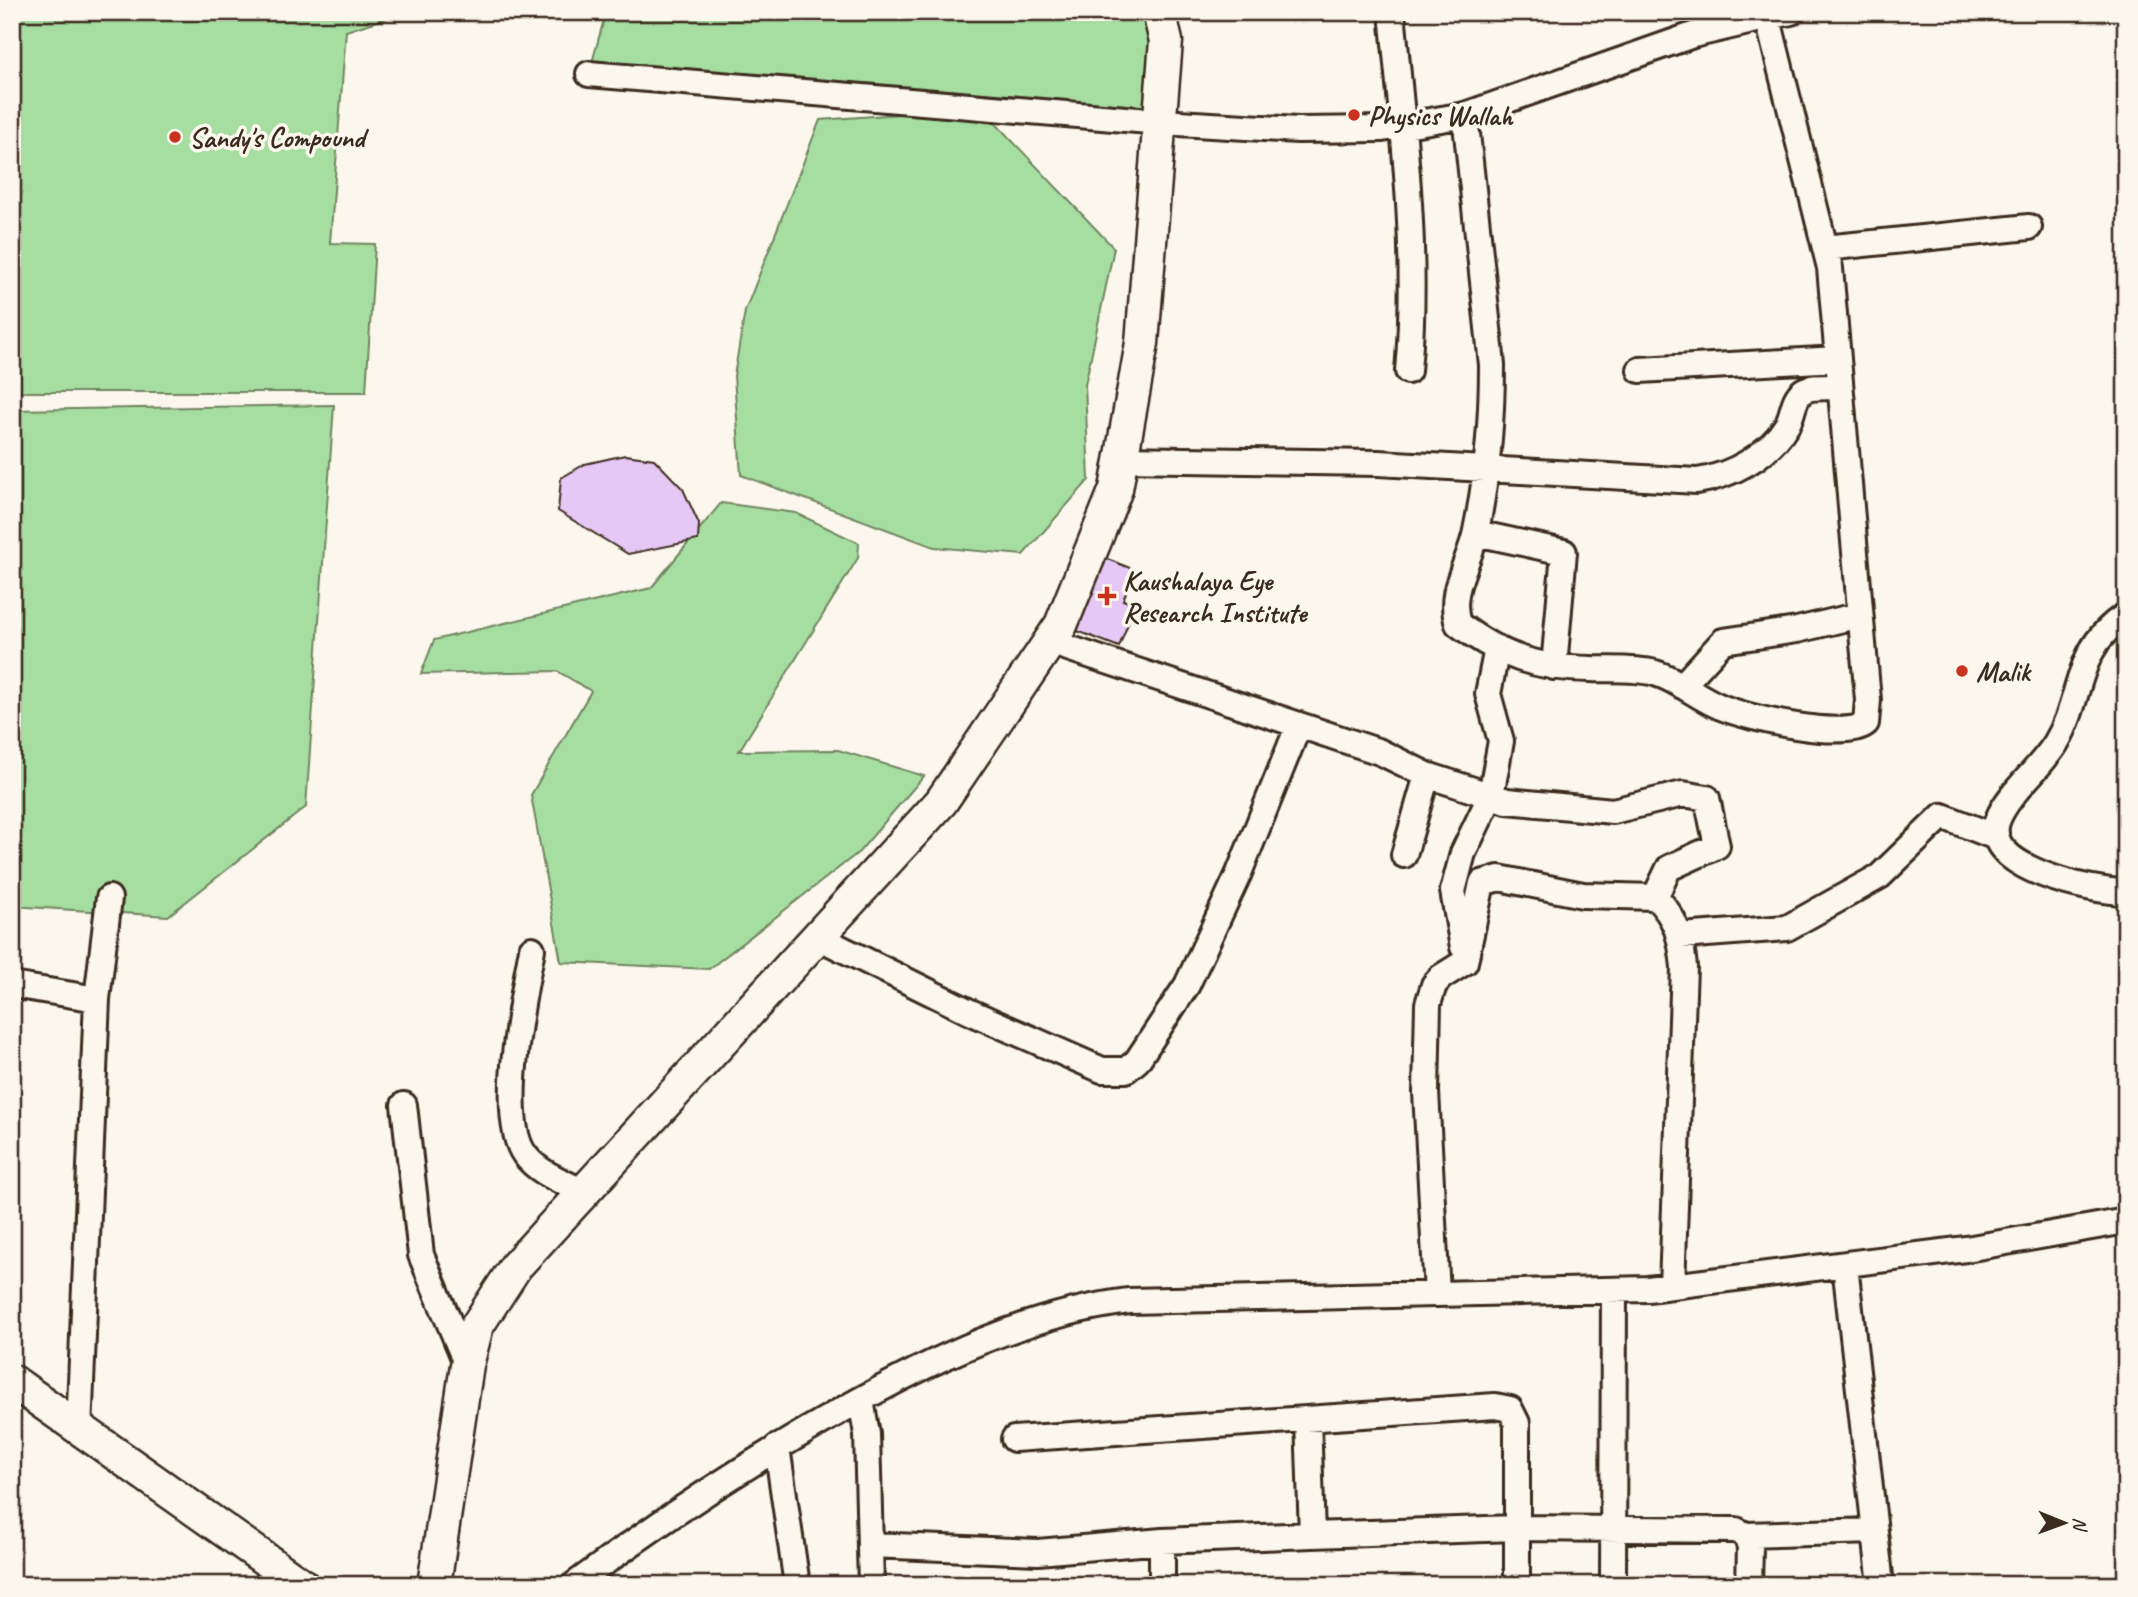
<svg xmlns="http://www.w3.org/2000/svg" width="2138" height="1597" viewBox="0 0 2138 1597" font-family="Caveat,sans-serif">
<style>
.green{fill:#a6dea2;stroke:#708460;stroke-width:2}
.building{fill:#e6c8f6;stroke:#3b2a1e;stroke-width:2}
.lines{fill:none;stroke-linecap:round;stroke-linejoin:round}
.minor-casing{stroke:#3b2a1e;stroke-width:30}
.major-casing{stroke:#3b2a1e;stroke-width:37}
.minor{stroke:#fbf7ec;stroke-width:24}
.major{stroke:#fbf7ec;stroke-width:32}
.poi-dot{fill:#c8321e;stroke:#fbf7ec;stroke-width:2.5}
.labels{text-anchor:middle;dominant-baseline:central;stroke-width:7;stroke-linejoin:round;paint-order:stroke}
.poi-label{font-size:28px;font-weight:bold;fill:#3b2a1e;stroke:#fbf7ec;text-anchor:start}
</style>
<rect width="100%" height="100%" fill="#fbf7ec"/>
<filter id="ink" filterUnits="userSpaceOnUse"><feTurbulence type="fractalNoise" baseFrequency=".0143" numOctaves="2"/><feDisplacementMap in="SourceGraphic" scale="14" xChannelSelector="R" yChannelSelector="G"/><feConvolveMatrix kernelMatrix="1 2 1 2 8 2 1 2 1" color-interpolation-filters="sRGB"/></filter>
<g filter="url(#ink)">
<path class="green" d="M12,12H406L346,31L330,243L375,244L366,392H12Z
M606,12H1159L1158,107L590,70Z
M981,108L1114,248L1085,385L1089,480L1023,555L934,547L741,475L734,376L745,311L820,120Z
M334,405L306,807L168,916L12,906V410Z
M721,503L796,513L859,543L858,558L739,751L838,750L924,776L859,852L709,969L561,962L531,795L591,691L557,671L421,674L434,640L651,588Z"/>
<path class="building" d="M625,455L654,459L683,489L699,524L698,540L628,554L558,511L561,478L585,464Z
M1095,554L1135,570L1123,600L1135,605L1119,647L1067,627Z"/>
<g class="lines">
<defs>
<path id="minor" d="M1392,12C1403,131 1419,251 1408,371
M589,74L1161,122L1298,130L1382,129L1465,115L1693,35L1791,12
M1465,115L1492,365C1492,419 1487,477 1476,531C1470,563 1447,590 1458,624C1502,657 1536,668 1591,669C1611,670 1635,668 1655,673C1679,680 1698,698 1721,707C1747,718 1845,741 1866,723L1868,700L1830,268L1767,15
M1825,248L2029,227
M1640,370L1838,359
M1121,459L1378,463L1697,481C1731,476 1768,456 1787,425C1793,415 1793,398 1803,391C1812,385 1829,388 1840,387
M1476,533L1564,552L1554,667
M2126,615C2073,649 2084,696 2056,743C2041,768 2009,792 1998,819C1977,868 2094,892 2126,892
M1050,642L1380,752L1427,775L1507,801L1613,811L1683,794L1707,798L1717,846L1669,868L1655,897
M1682,686L1723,641L1797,630L1860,615
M1404,855L1427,775
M816,936L968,1011L1102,1070H1126L1137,1061L1187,985L1239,873L1298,727
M1681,936L1787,928L1880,876L1942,816L1996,837
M1463,947L1453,891L1463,853L1491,795L1501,741L1488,694L1497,648
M532,949C524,993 497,1118 525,1155C538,1173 564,1182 583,1192
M12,985L97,999L79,1431
M97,999L109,898
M404,1105L421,1255L467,1365
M1845,1265L1881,1585
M1437,1294L1426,1092L1428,1004L1434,985L1441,977L1465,962L1482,883L1499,878L1583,895L1655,897C1677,918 1681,938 1684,967L1672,1286
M861,1400L867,1434L871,1585
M1308,1419L1312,1535
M1014,1439L1495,1406L1510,1409L1517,1423V1585
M777,1447L797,1585
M1746,1535L1874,1531
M1162,1541V1585
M871,1545L1038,1552L1162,1541L1312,1535L1515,1528L1736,1530L1746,1535L1750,1547L1749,1585
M574,1585C660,1521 748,1463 842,1410C931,1360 1026,1314 1129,1301L1648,1289L1966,1249L2126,1221
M1613,1585L1614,1290"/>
<path id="major" d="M12,1381L302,1585
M434,1585L467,1365L477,1326L516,1266L941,802L1061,625L1116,489L1142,343L1166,41L1159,12"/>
</defs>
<use href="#minor" class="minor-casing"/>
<use href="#major" class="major-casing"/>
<use href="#minor" class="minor"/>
<use href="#major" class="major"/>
</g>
</g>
<g class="poi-dot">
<circle cx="1354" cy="115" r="7"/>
<circle cx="175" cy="137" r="7"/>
<path d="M1103.5 585.5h7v7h7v7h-7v7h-7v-7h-7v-7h7z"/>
<circle cx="1962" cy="671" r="7"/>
</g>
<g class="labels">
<g class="poi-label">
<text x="1368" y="115">Physics Wallah</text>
<text x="189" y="137">Sandy's Compound</text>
<text x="1123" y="580">Kaushalaya Eye<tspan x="1123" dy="32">Research Institute</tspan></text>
<text x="1976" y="671">Malik</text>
</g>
</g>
<rect width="2138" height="1597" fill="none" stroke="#fbf7ec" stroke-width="42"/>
<rect x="21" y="21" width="2096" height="1555" fill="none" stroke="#3b2a1e" stroke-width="2.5" filter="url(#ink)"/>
<g transform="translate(2064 1523) rotate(91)" stroke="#fbf7ec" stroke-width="5" paint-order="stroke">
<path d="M0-5L12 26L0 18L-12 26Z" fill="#3b2a1e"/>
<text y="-10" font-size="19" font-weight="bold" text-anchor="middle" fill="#3b2a1e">N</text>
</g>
</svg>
